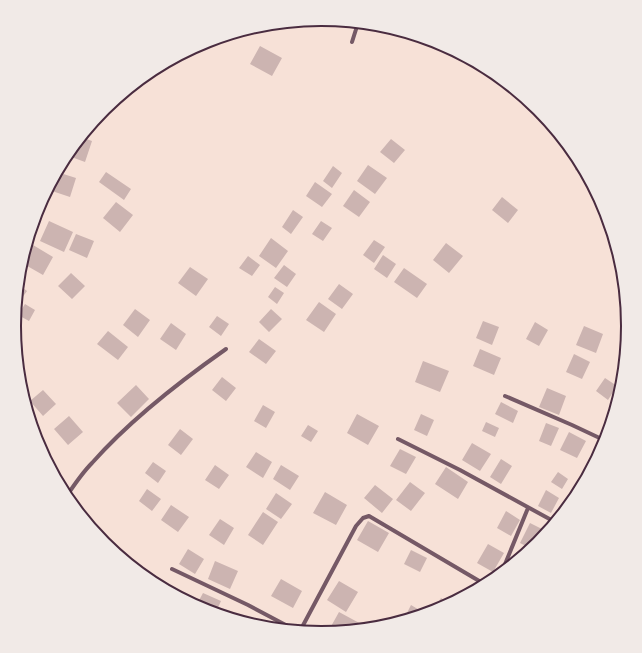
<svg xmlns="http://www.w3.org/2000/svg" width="642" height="653" viewBox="0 0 642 653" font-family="'Source Sans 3',sans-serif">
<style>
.building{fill:#ccb4b1}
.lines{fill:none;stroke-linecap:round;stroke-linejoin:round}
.minor{stroke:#755966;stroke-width:4}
.rim{fill:none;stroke:#4a2c40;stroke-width:2}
</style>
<rect width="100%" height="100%" fill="#f7e1d7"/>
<path class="building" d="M260,46L282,58L272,76L250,64Z
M81,137L92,141L85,162L66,155Z
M391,139L405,150L394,163L380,152Z
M578,159L585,172L575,170Z
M368,165L387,178L375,194L357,181Z
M333,166L342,173L332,188L323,181Z
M57,172L76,178L70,197L52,191Z
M106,172L131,189L124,200L99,182Z
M315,182L332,194L322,207L306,196Z
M354,190L370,202L359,217L343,206Z
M502,197L518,210L508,223L492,210Z
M116,202L133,215L120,232L103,218Z
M293,210L303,217L291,234L282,227Z
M49,221L73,232L64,252L40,241Z
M321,221L332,228L323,241L312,234Z
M76,234L94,241L87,258L69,250Z
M271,238L288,251L276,268L259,256Z
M374,240L385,247L374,263L363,255Z
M446,243L463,256L449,273L433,260Z
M33,245L53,257L43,275L22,263Z
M383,255L396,264L387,278L374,269Z
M248,256L260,265L252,276L239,268Z
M284,265L296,274L287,287L274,278Z
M190,267L208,279L196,296L178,283Z
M404,268L427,284L417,298L394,282Z
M71,273L85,286L72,299L58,286Z
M18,284L27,291L16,306V304Z
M339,284L353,294L342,309L328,299Z
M275,287L284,293L277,304L268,297Z
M319,302L336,314L324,332L306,320Z
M25,304L35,310L29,321L18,315Z
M135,309L150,320L138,337L123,325Z
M271,309L282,319L269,332L259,322Z
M217,316L229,324L221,336L209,327Z
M483,321L499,327L492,345L476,338Z
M535,322L548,330L539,346L526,339Z
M171,323L186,334L176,350L160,339Z
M584,326L603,334L596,353L576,345Z
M627,330H628L626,348L621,345Z
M108,331L128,347L118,360L97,344Z
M259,339L276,351L266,364L249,352Z
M480,349L501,358L494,375L473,366Z
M574,354L590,362L582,379L566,372Z
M423,361L449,371L440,392L415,382Z
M222,377L236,388L226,401L212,390Z
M605,378L617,386L608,400L596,391Z
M136,385L149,399L131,417L117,403Z
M547,388L566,396L559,415L539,407Z
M43,390L56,404L43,416L30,401Z
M501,402L518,411L513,423L495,414Z
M263,405L275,412L266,428L254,421Z
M357,414L379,426L368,445L347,433Z
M421,414L434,420L427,436L414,430Z
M69,416L83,432L68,445L54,429Z
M486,422L499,428L495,437L482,431Z
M546,423L559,428L551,446L539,441Z
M308,425L318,431L311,442L301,436Z
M180,429L193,439L181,455L168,445Z
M569,432L586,441L577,458L560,450Z
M472,443L491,454L480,471L462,460Z
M400,449L416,457L406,474L390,466Z
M256,452L272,462L263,478L246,467Z
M501,459L512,466L501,484L490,477Z
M153,462L166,471L158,483L145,473Z
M215,465L229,475L219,489L205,480Z
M281,465L299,476L290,490L273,479Z
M446,467L468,482L458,499L435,484Z
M558,472L568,479L562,489L551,482Z
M410,482L425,493L411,511L396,500Z
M375,485L393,499L382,513L364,498Z
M147,489L161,499L152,511L139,501Z
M546,490L559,498L551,513L538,506Z
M325,492L347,505L336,525L313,513Z
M276,493L292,504L281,519L266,509Z
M171,505L189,517L178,532L161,520Z
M506,511L520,520L511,536L497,528Z
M263,512L278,522L263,545L248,535Z
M220,519L234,528L224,545L209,535Z
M368,521L389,533L378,552L357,540Z
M530,523L548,532L538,544L532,549L520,543Z
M488,544L504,553L493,572L477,563Z
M188,549L204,559L195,574L179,564Z
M411,550L427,558L420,572L404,564Z
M215,561L238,571L230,589L208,579Z
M281,579L302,591L293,608L271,596Z
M339,581L358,592L346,612L327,600Z
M169,586L185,594L182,599L166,590Z
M468,587L474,591L462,597Z
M203,593L221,601L215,614L196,606Z
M441,598L450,604L435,611L433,610Z
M411,605L426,614L403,621Z
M339,612L363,625L362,627L367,629L334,632L329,630Z"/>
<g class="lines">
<path class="minor" d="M352,42L358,23
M505,396L572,425L606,441
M398,439L460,470L555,522
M66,497C74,485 82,473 92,463C130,420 179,382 226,349
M172,569L248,605L297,631
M501,574L528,508
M300,631L356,526L363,518L369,516L486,585"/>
</g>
<path d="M0 0H642V653H0ZM21 326a300 300 0 1 1 600 0a300 300 0 1 1-600 0Z" fill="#f1eae7" fill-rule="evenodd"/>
<path class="rim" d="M21 326a300 300 0 1 1 600 0a300 300 0 1 1-600 0Z"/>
</svg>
